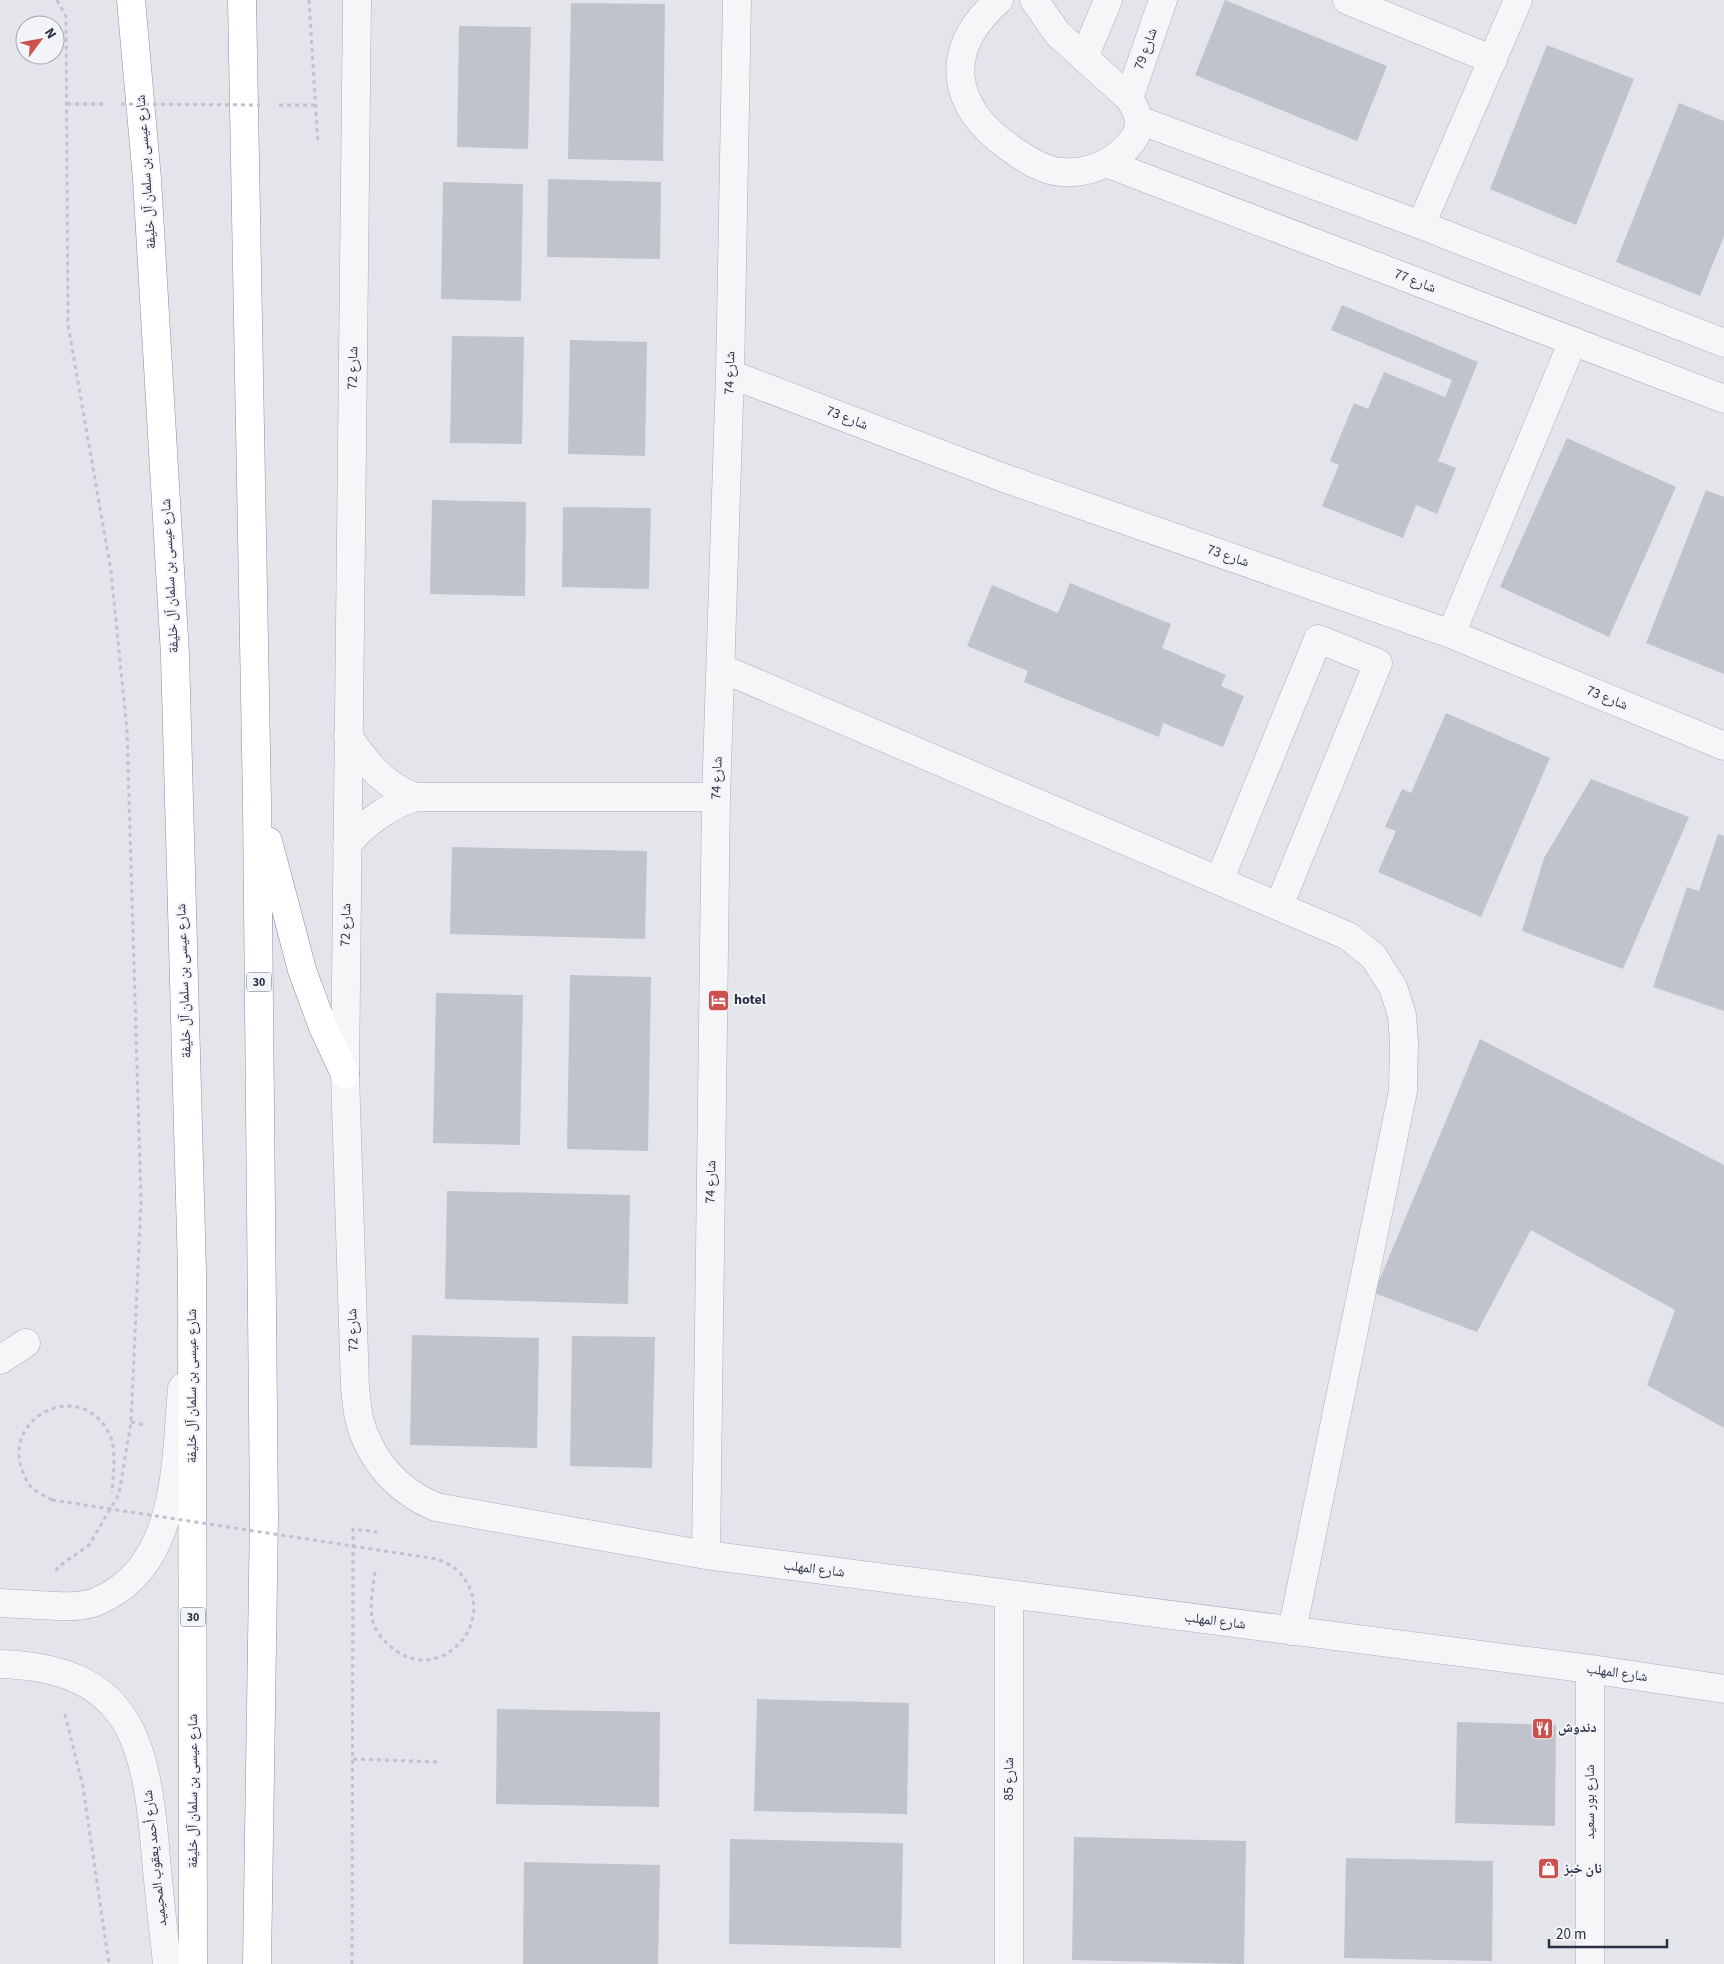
<svg xmlns="http://www.w3.org/2000/svg" width="1724" height="1964" viewBox="0 0 1724 1964" font-family="'Source Sans 3','Noto Naskh Arabic',sans-serif">
<style>
.building{fill:#c0c3ce}
.lines{fill:none;stroke-linecap:round;stroke-linejoin:round}
.minor-casing{stroke:#acaeb9;stroke-width:29}
.highway-casing{stroke:#8b8fa1;stroke-width:29}
.path{stroke:#c1c2ca;stroke-width:3;stroke-dasharray:4 4;stroke-linecap:butt}
.minor{stroke:#f6f6f9;stroke-width:28}
.highway{stroke:#fff;stroke-width:28}
.path-bridge{stroke:#c1c2ca;stroke-width:3;stroke-dasharray:4 4;stroke-linecap:butt}
.labels{text-anchor:middle;dominant-baseline:central;stroke-width:4;stroke-linejoin:round;paint-order:stroke}
.shield{fill:#f3f4f8;stroke:#676a79;stroke-width:1}
.shield-label{font-size:12px;font-weight:bold;fill:#2b2f43}
.street-label{font-size:14px;fill:#2b2f43;stroke:#f3f4f8}
.poi-label{font-size:14px;font-weight:bold;fill:#2b2f43;stroke:#f3f4f8;text-anchor:start}
</style>
<rect width="100%" height="100%" fill="#e3e5eb"/>
<path class="building" d="M1225,0L1387,66L1357,141L1195,75Z
M571,3L665,4L663,161L568,159Z
M459,26L531,27L528,149L457,147Z
M1547,45L1634,79L1576,225L1490,189Z
M1679,103L1724,121V236L1700,296L1616,262Z
M548,179L661,182L660,259L547,257Z
M443,182L523,184L521,301L441,299Z
M1342,305L1478,362L1438,461L1456,468L1437,514L1416,505L1403,538L1322,506L1339,465L1330,461L1354,403L1368,409L1384,372L1445,397L1452,380L1331,330Z
M452,336L524,337L522,444L450,443Z
M570,340L647,342L645,456L568,454Z
M1567,438L1676,487L1609,637L1500,587Z
M1706,490L1724,497V674L1646,643Z
M432,500L526,502L525,596L430,594Z
M563,507L651,508L649,589L562,587Z
M1070,583L1171,624L1162,648L1226,675L1221,686L1244,696L1223,747L1163,723L1159,737L1024,682L1028,671L967,646L992,585L1058,613Z
M1446,713L1550,758L1481,917L1378,872L1396,831L1385,827L1402,789L1411,793Z
M1591,779L1689,817L1623,969L1522,931L1544,858Z
M1718,834L1724,836V1011L1653,987L1687,887L1699,891Z
M452,847L647,851L645,939L450,934Z
M570,975L651,977L648,1151L567,1149Z
M436,993L523,995L520,1145L433,1143Z
M1480,1039L1724,1165V1428L1647,1385L1675,1310L1531,1230L1477,1332L1374,1293Z
M447,1191L630,1195L628,1304L445,1299Z
M412,1335L539,1338L537,1448L410,1445Z
M572,1336L655,1337L652,1468L570,1466Z
M757,1699L909,1703L907,1814L754,1811Z
M497,1709L660,1712L659,1807L496,1804Z
M1457,1722L1556,1725L1555,1826L1455,1823Z
M1074,1837L1246,1841L1244,1964L1072,1960Z
M730,1839L903,1843L901,1948L729,1944Z
M1346,1858L1493,1861L1492,1961L1344,1958Z
M524,1862L660,1865L658,1964H523Z"/>
<g class="lines">
<defs>
<path id="minor" d="M357,0L345,1074L355,1387C356,1397 357,1408 359,1418C369,1459 397,1491 436,1507L706,1555L1590,1669L1724,1689
M999,0C942,50 950,106 1010,148C1024,158 1043,171 1061,172C1086,174 1109,165 1126,148C1144,129 1142,119 1129,98L1058,34L1034,0
M1347,0L1493,60
M1084,58L1108,0
M1129,98L1163,0
M1139,120L1421,225L1724,343
M1106,163L1724,399
M1421,225L1518,0
M730,374L1004,478L1451,634L1724,746
M1451,634L1573,341
M721,668L1348,936L1373,956L1393,987L1402,1015L1404,1042L1403,1091L1292,1631
M348,736C365,762 385,787 416,797H716
M347,845C364,823 390,805 416,797
M1219,881L1318,639L1378,663L1279,906
M0,1360L26,1343
M706,1555L716,797L730,374L737,0
M1009,1594V1964
M0,1603C13,1604 26,1604 38,1605C53,1605 69,1608 84,1605C98,1603 111,1595 122,1587C179,1543 176,1453 182,1388
M0,1664C127,1668 145,1736 155,1846C158,1886 163,1925 167,1964
M1590,1964V1669"/>
<path id="highway" d="M131,0L147,179L175,655L192,1271L193,1964
M242,0L257,802L264,1516L257,1964
M268,841L302,970L323,1027L345,1074"/>
</defs>
<use href="#minor" class="minor-casing"/>
<use href="#highway" class="highway-casing"/>
<path class="path" d="M309,0L318,144
M67,104H106
M279,105H316
M131,1422L145,1425
M52,1500C46,1496 35,1492 30,1486C27,1483 25,1476 23,1472C0,1419 79,1376 109,1433C117,1449 113,1476 112,1493
M56,1571L58,1567L89,1545L119,1494L131,1422L141,1201L127,730L111,571L68,325L66,16L57,0
M375,1572C373,1587 369,1607 373,1622C376,1632 383,1640 390,1646C440,1691 505,1617 457,1570C452,1565 443,1562 437,1559
M65,1714L83,1787L109,1964
M353,1759L439,1762
M352,1964L353,1529L377,1532"/>
<use href="#minor" class="minor"/>
<use href="#highway" class="highway"/>
<path class="path-bridge" d="M121,104L260,105
M52,1500L437,1559"/>
</g>
<defs>
<symbol id="hotel-square" viewBox="-11 -11 22 22"><rect x="-9" y="-9" width="18" height="18" rx="4" fill="#cc504c" stroke="#f3f4f8"/><path d="M-6-4.5h1.5V1H6V5H4.5V3h-9V5H-6ZM-4 0a1.8 1.8 0 1 1 3.6 0ZM.5 0V-2.5h3Q6-2.5 6 0Z" fill="#fff"/></symbol>
<symbol id="restaurant-square" viewBox="-11 -11 22 22"><rect x="-9" y="-9" width="18" height="18" rx="4" fill="#cc504c" stroke="#f3f4f8"/><path d="M-5-6h1v4h1v-4h1v4h1v-4h1v5L-1.5 .5V6h-2V.5L-5-1ZM5-6V6H3V1.5H1.5Q1.5-4 5-6Z" fill="#fff"/></symbol>
<symbol id="shop-square" viewBox="-11 -11 22 22"><rect x="-9" y="-9" width="18" height="18" rx="4" fill="#cc504c" stroke="#f3f4f8"/><path d="M-5-2.5h2.3a2.7 3.5 0 0 1 5.4 0H5L5.5 6h-11ZM-1.5-2.5h3a1.5 2.3 0 0 0-3 0Z" fill="#fff"/></symbol>
</defs>
<g fill-rule="evenodd">
<use href="#hotel-square" x="706" y="988" width="25" height="25"/>
<use href="#restaurant-square" x="1530" y="1716" width="25" height="25"/>
<use href="#shop-square" x="1536" y="1856" width="25" height="25"/>
</g>
<g class="labels">
<g class="shield">
<rect x="246.5" y="972.5" width="25" height="19" rx="4"/>
<rect x="180.5" y="1607.5" width="25" height="19" rx="4"/>
</g>
<g class="shield-label">
<text x="259" y="982">30</text>
<text x="193" y="1617">30</text>
</g>
<g class="street-label">
<text transform="translate(1146 49) rotate(-70)">شارع 79</text>
<text transform="translate(146 172) rotate(-94)">شارع عيسى بن سلمان آل خليفة</text>
<text transform="translate(1415 281) rotate(21)">شارع 77</text>
<text transform="translate(353 368) rotate(-89)">شارع 72</text>
<text transform="translate(730 373) rotate(-89)">شارع 74</text>
<text transform="translate(847 418) rotate(21)">شارع 73</text>
<text transform="translate(1228 556) rotate(19)">شارع 73</text>
<text transform="translate(170 576) rotate(-93)">شارع عيسى بن سلمان آل خليفة</text>
<text transform="translate(1607 698) rotate(22)">شارع 73</text>
<text transform="translate(717 778) rotate(-88)">شارع 74</text>
<text transform="translate(346 925) rotate(-89)">شارع 72</text>
<text transform="translate(184 981) rotate(-92)">شارع عيسى بن سلمان آل خليفة</text>
<text transform="translate(711 1182) rotate(-89)">شارع 74</text>
<text transform="translate(353 1330) rotate(-92)">شارع 72</text>
<text transform="translate(192 1386) rotate(-90)">شارع عيسى بن سلمان آل خليفة</text>
<text transform="translate(814 1569) rotate(7)">شارع المهلب</text>
<text transform="translate(1215 1621) rotate(7)">شارع المهلب</text>
<text transform="translate(1617 1673) rotate(8)">شارع المهلب</text>
<text transform="translate(1009 1779) rotate(-90)">شارع 85</text>
<text transform="translate(193 1791) rotate(-90)">شارع عيسى بن سلمان آل خليفة</text>
<text transform="translate(1590 1802) rotate(-90)">شارع بور سعيد</text>
<text transform="translate(155 1858) rotate(-96)">شارع أحمد يعقوب المحيميد</text>
</g>
<g class="poi-label">
<text x="734" y="1000">hotel</text>
<text x="1558" y="1728">دندوش</text>
<text x="1564" y="1869">نان خبز</text>
</g>
</g>
<g transform="translate(40 40) rotate(58)"><circle r="24" fill="#f3f4f8" stroke="#a3a5b0"/>
<path d="M0-4L9 19L0 12L-9 19Z" fill="#cc504c"/>
<text y="-8" font-size="14" font-weight="bold" text-anchor="middle" fill="#2b2f43">N</text>
</g>
<path d="M1549 1939v8h118v-8" fill="none" stroke="#2b2f43" stroke-width="2.5"/>
<text x="1556" y="1939" font-size="15" fill="#2b2f43" stroke="#f3f4f8" stroke-width="4" paint-order="stroke">20 m</text>
</svg>
